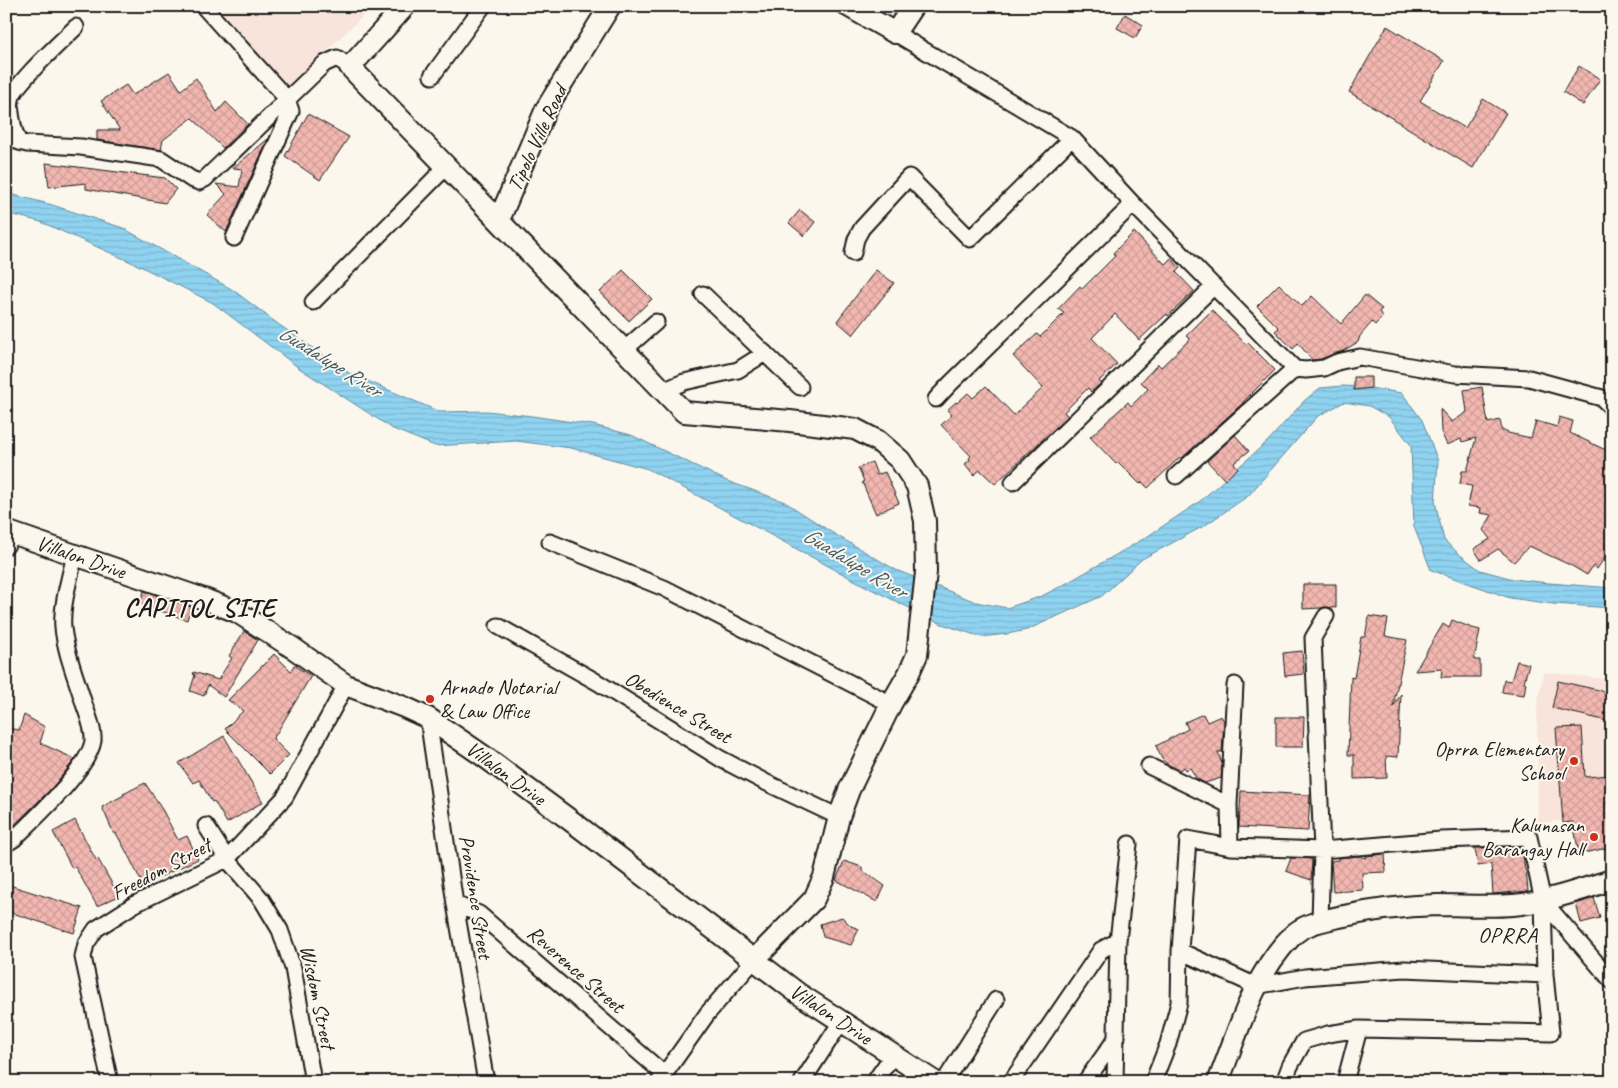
<svg xmlns="http://www.w3.org/2000/svg" width="1618" height="1088" viewBox="0 0 1618 1088" font-family="Caveat,sans-serif">
<style>
.built{fill:#f8e4da}
.water{fill:url(#water-rules);stroke:#618a9c}
.building{fill:url(#building-cross-hatch);stroke:#1c1c1c}
.lines{fill:none;stroke-linecap:round;stroke-linejoin:round}
.street-casing{stroke:#1c1c1c;stroke-width:19}
.secondary-casing{stroke:#1c1c1c;stroke-width:24}
.street{stroke:#fbf7ec;stroke-width:15}
.secondary{stroke:#fbf7ec;stroke-width:20}
.poi-dot{fill:#c8321e;stroke:#fbf7ec;stroke-width:2}
.labels{text-anchor:middle;dominant-baseline:central;stroke-width:4;stroke-linejoin:round;paint-order:stroke}
.street-label{font-size:21px;fill:#1c1c1c;stroke:#fbf7ec}
.poi-label{font-size:21px;fill:#1c1c1c;stroke:#fbf7ec;text-anchor:end}
.water-label{font-size:22px;font-style:italic;fill:#445c67;stroke:#fbf7ec}
.neighbourhood-label{font-size:22px;letter-spacing:1px;fill:#1c1c1c;stroke:#fbf7ec}
.district-label{font-size:26px;font-weight:bold;letter-spacing:1px;fill:#1c1c1c;stroke:#fbf7ec}
</style>
<defs>
<pattern id="water-rules" width="6" height="5" patternUnits="userSpaceOnUse" patternTransform="scale(1.25)"><rect width="6" height="5" fill="#8fd3f1"/><path d="M0 2.5h6" fill="none" stroke="#7bb5ce"/></pattern>
<pattern id="building-cross-hatch" width="8" height="8" patternUnits="userSpaceOnUse" patternTransform="scale(1.25)"><rect width="8" height="8" fill="#f2b7b0"/><path d="M0 0l8 8M0 8l8-8" fill="none" stroke="#cf9d97"/></pattern>
</defs>
<rect width="100%" height="100%" fill="#fbf7ec"/>
<filter id="ink" filterUnits="userSpaceOnUse"><feTurbulence type="fractalNoise" baseFrequency=".02" numOctaves="2"/><feDisplacementMap in="SourceGraphic" scale="10" xChannelSelector="R" yChannelSelector="G"/><feConvolveMatrix kernelMatrix="1 2 1 2 8 2 1 2 1" color-interpolation-filters="sRGB"/></filter>
<g filter="url(#ink)">
<path class="built" d="M211,6H362L368,11L287,90Z
M1544,672L1612,680V816L1538,823L1537,705Z"/>
<path class="water" d="M6,193L49,204L123,228L233,290L278,324L349,373L440,412L487,411L532,416L593,425L631,435L727,481L785,502L831,532L896,570L976,602L1007,608L1042,596L1067,583L1145,538L1199,502L1268,441L1305,400L1320,388L1343,386L1363,387L1402,393L1422,420L1438,461L1435,502L1444,540L1459,554L1480,570L1513,579L1549,583L1612,588V608L1553,604L1510,598L1431,570L1414,527L1411,445L1389,417L1369,406L1344,402L1317,417L1248,496L1204,526L1142,559L1102,596L1027,630L1007,634L981,637L942,624L871,589L648,469L571,448L516,441L435,446L393,429L299,368L213,303L140,266L41,222L6,213Z"/>
<path class="building" d="M1125,14L1143,25L1135,38L1117,28Z
M1387,26L1444,61L1420,101L1465,128L1483,99L1506,113L1473,168L1349,92Z
M1579,66L1600,79L1583,105L1563,92Z
M169,72L181,90L196,78L217,112L226,102L248,124L223,148L192,118L163,140L161,150L97,140V130H120L101,101L126,85L133,95Z
M308,114L349,137L320,180L285,156Z
M268,139L226,232L207,215L226,194L216,184L239,187L242,169L233,168Z
M46,163L165,178L176,189L165,203L86,189V183L49,187Z
M800,210L815,222L804,236L789,223Z
M1134,232L1165,264L1171,258L1180,268L1176,272L1194,291L1168,316L1167,314L1139,340L1115,314L1092,338L1117,364L1099,381L1101,383L1091,392L1088,388L1064,412L1068,416L995,484L980,470L974,475L965,464L970,460L969,458L971,456L941,425L952,415L947,410L956,402L957,403L968,393L973,398L986,386L1014,415L1043,388L1013,356L1037,334L1040,337L1064,313L1058,309L1080,286L1082,289L1115,256L1113,253Z
M623,270L652,299L629,321L600,292Z
M876,270L894,283L853,335L837,321Z
M1279,284L1302,306L1312,296L1341,324L1365,295L1382,309L1379,312L1383,316L1375,325L1372,322L1360,336L1358,342L1341,352L1321,359L1312,360L1298,343L1293,349L1275,331L1279,328L1257,306Z
M1212,310L1246,344L1248,343L1275,370L1243,402H1244L1181,459L1180,457L1148,488L1142,482L1140,484L1118,462L1116,464L1090,437L1128,402L1131,406L1148,389L1141,382L1158,364L1161,367L1190,339L1186,336Z
M1354,377H1371V388L1354,390Z
M1482,387L1488,423L1500,420L1502,431H1507L1508,433L1531,438L1536,421L1557,427L1559,417L1573,421L1570,433L1612,453V558L1607,554L1597,569L1593,566L1587,575L1572,566L1529,546L1514,562L1498,549L1481,560L1474,549L1490,539L1483,530L1492,515L1480,513L1481,508L1468,506L1472,486L1460,484L1462,471H1467L1476,438L1462,442L1461,439L1447,445L1441,432L1440,409L1452,422L1467,412L1464,390Z
M1235,435L1249,451L1234,463L1238,468L1225,480L1207,461Z
M872,462L877,475L885,472L899,503L876,514L862,482L864,481L858,468Z
M1303,584H1336V608L1326,607L1321,608L1303,609Z
M144,591L191,607L187,620L140,604Z
M1369,616L1388,619L1385,636L1407,640L1393,707L1401,694L1398,757L1386,756L1387,778L1354,779V755H1348L1351,677L1354,678L1361,637H1365Z
M1452,620L1472,628L1480,630L1474,660H1480V677H1441L1442,669L1415,671L1443,624L1449,628Z
M244,631L258,640L224,697L208,685L204,696L190,691L195,675L193,674L194,672L218,680L232,658L229,656Z
M1302,651L1304,674L1285,676L1283,653Z
M274,654L291,671L294,665L311,676L273,739L289,755L270,774L225,729L243,711L228,700Z
M1517,661L1529,664L1524,682L1526,683L1524,695L1502,692L1504,680L1511,681Z
M1558,681L1612,693V722L1552,708Z
M1203,714L1207,722L1221,716L1224,721L1222,752H1218L1222,764L1221,778L1205,783L1197,779L1190,768L1186,770L1184,767L1180,770L1167,764L1162,759L1156,746L1188,729L1185,722Z
M24,715L45,727L40,743L75,759L53,787L6,833V728L19,730Z
M1276,717H1304L1303,747H1276Z
M1582,727L1585,777L1612,775V801H1607L1612,826V847L1579,854L1573,822L1563,823L1556,728Z
M224,736L263,802L227,823L214,801L212,802L199,780L193,783L179,763Z
M145,783L163,811L178,840L187,836L198,859L143,885L127,853L116,833L114,834L102,807L124,795L123,794Z
M1241,791L1310,795L1308,831L1239,827Z
M75,820L96,860L98,859L119,896L97,906L81,877L75,867L72,868L53,832Z
M1522,847L1525,870H1526L1528,891L1493,894L1491,864L1478,866L1475,848Z
M1385,854L1386,872L1362,873L1363,890L1333,892L1331,861L1338,860V858L1358,856L1366,858V856Z
M1291,858L1312,859L1311,880L1286,871Z
M844,861L862,867V870L885,886L877,902L836,880Z
M6,884L82,908L74,933L6,911Z
M1594,898L1600,918L1581,923L1576,904Z
M842,917L851,926L859,929L851,945L823,937L820,924Z"/>
<g class="lines">
<defs>
<path id="street" d="M203,6L287,99L291,111L234,238
M76,27C63,40 13,85 11,100C9,109 14,134 19,142L27,144L81,147L161,159L191,179L199,182L205,179L324,64L337,58L350,67
M895,33L1072,138L1133,204L1295,369L1306,370L1324,368L1337,362L1360,357L1455,374L1529,378L1602,398L1610,406L1612,409
M432,76L483,6
M853,253L856,239L862,228L909,177L970,239L1072,138
M703,294L800,387
M313,302L446,167
M624,350L656,322
M663,391L684,382L738,370L765,353
M936,399L949,385L1133,204
M1176,476L1295,369
M1013,482L1214,286
M550,542L664,588L891,704
M6,546L13,534
M498,626L597,682L721,759L765,782L839,817
M428,718L455,904L486,1082
M1149,766L1229,805
M206,826L227,859L262,900L280,930L293,968L313,1082
M6,844L14,839C35,818 88,770 93,741C94,729 88,716 84,704C77,680 65,652 63,627C61,607 70,576 75,555
M1230,847L1229,805L1235,685
M1543,901L1612,981
M455,904L479,914L664,1074
M1320,921L1322,850L1313,638L1326,616
M1180,951L1256,986L1305,977L1404,969L1545,975
M110,1082L83,957L86,944L96,929L135,904L227,859L285,797L346,685
M659,1082L707,1014L754,960
M802,1082L841,1022
M874,1082L893,1055
M944,1082L996,1000
M1011,1082L1101,950L1118,941
M1085,1082L1117,1037
M1115,1082L1118,941L1129,844
M1153,1082L1168,1044L1179,1003L1180,951L1188,839L1230,847L1322,850L1441,840L1529,837L1543,901L1545,975L1551,1033L1359,1029L1328,1034L1304,1041L1290,1066L1284,1082
M1345,1082L1359,1029"/>
<path id="secondary" d="M405,6L350,67L684,412L790,421L855,429L878,441L900,460L917,486L925,521L926,572L917,655L909,673L891,704L849,790L839,817L824,877L814,899L754,960
M848,6L895,33L913,6
M499,220L546,109L610,6
M6,531L75,555L204,599L237,612L293,648L346,685L404,707L428,718L485,757L578,826L799,994L935,1082
M1218,1082C1238,1033 1253,975 1291,937C1303,924 1322,921 1339,917C1371,910 1404,906 1437,905C1462,905 1488,907 1513,905C1547,902 1579,890 1612,880"/>
</defs>
<use href="#street" class="street-casing"/>
<use href="#secondary" class="secondary-casing"/>
<use href="#street" class="street"/>
<use href="#secondary" class="secondary"/>
</g>
</g>
<g class="poi-dot">
<circle cx="430" cy="699" r="5"/>
<circle cx="1574" cy="761" r="5"/>
<circle cx="1594" cy="837" r="5"/>
</g>
<g class="labels">
<g class="street-label">
<text transform="translate(537 138) rotate(-65)">Tipolo Ville Road</text>
<text transform="translate(81 557) rotate(19)">Villalon Drive</text>
<text transform="translate(678 707) rotate(31)">Obedience Street</text>
<text transform="translate(506 773) rotate(36)">Villalon Drive</text>
<text transform="translate(161 869) rotate(-28)">Freedom Street</text>
<text transform="translate(476 897) rotate(81)">Providence Street</text>
<text transform="translate(576 969) rotate(41)">Reverence Street</text>
<text transform="translate(318 997) rotate(78)">Wisdom Street</text>
<text transform="translate(831 1014) rotate(33)">Villalon Drive</text>
</g>
<g class="poi-label">
<text x="440" y="687" text-anchor="start">Arnado Notarial<tspan x="440" dy="24">&amp; Law Office</tspan></text>
<text x="1564" y="749">Oprra Elementary<tspan x="1564" dy="24">School</tspan></text>
<text x="1584" y="825">Kalunasan<tspan x="1584" dy="24">Barangay Hall</tspan></text>
</g>
<g class="water-label">
<text transform="translate(330 361) rotate(32)">Guadalupe River</text>
<text transform="translate(855 563) rotate(31)">Guadalupe River</text>
</g>
<g class="neighbourhood-label">
<text x="1508" y="935">OPRRA</text>
</g>
<g class="district-label">
<text x="200" y="607">CAPITOL SITE</text>
</g>
</g>
<rect width="1618" height="1088" fill="none" stroke="#fbf7ec" stroke-width="25"/>
<rect x="12" y="12" width="1593" height="1063" fill="none" stroke="#1c1c1c" stroke-width="2" filter="url(#ink)"/>
</svg>
